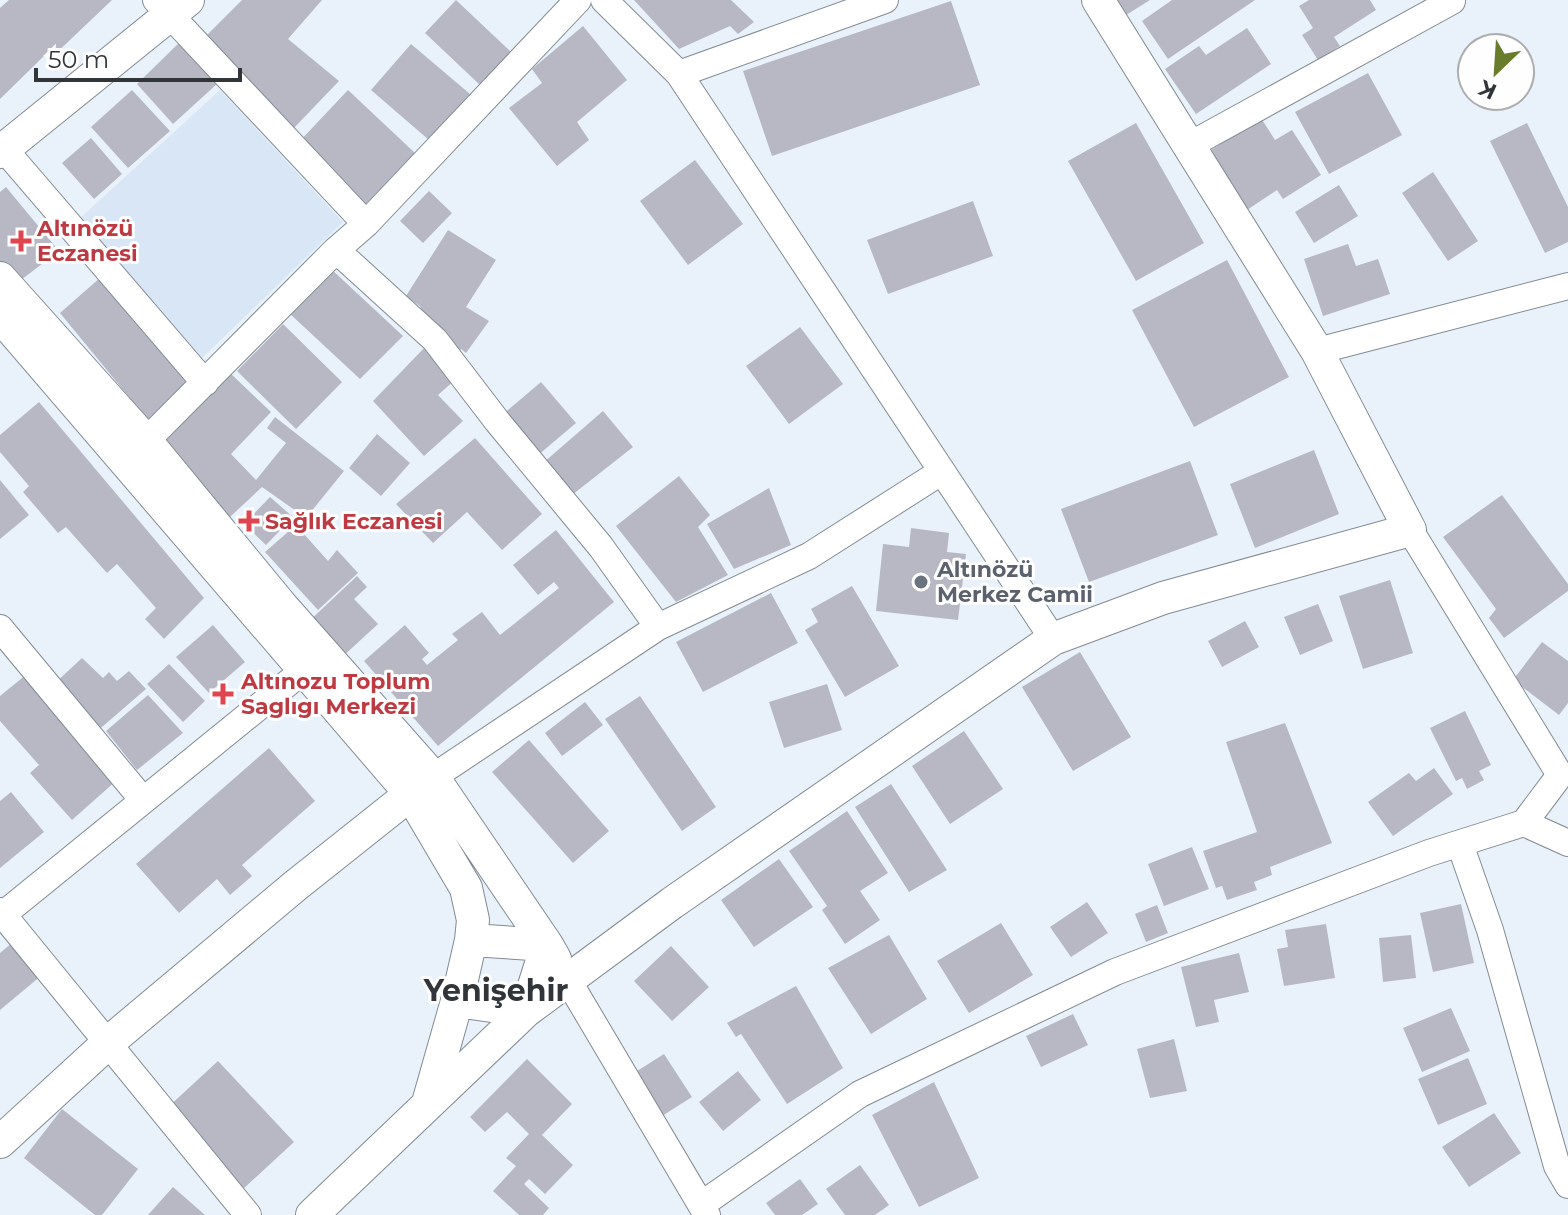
<svg xmlns="http://www.w3.org/2000/svg" width="1568" height="1215" viewBox="0 0 1568 1215" font-family="Montserrat,sans-serif">
<style>
.built{fill:#d8e6f5}
.building{fill:#b7b8c3}
.lines{fill:none;stroke-linecap:round;stroke-linejoin:round}
.minor-casing{stroke:#828b93;stroke-width:28}
.tertiary-casing{stroke:#828b93;stroke-width:34}
.minor{stroke:#fff;stroke-width:26}
.tertiary{stroke:#fff;stroke-width:32}
.health-dot{fill:#e0444e;stroke:#fefefe;stroke-width:3}
.worship-dot{fill:#6b7280;stroke:#fefefe;stroke-width:3}
.labels{text-anchor:middle;dominant-baseline:central;stroke-width:6;stroke-linejoin:round;paint-order:stroke}
.health-label{font-size:22px;font-weight:bold;fill:#be3a42;stroke:#fefefe;text-anchor:start}
.worship-label{font-size:22px;font-weight:bold;fill:#5b616d;stroke:#fefefe;text-anchor:start}
.district-label{font-size:30px;font-weight:bold;fill:#313438;stroke:#fefefe}
</style>
<rect width="100%" height="100%" fill="#e9f2fb"/>
<path class="built" d="M220,90L343,222L199,361L77,221Z"/>
<path class="building" d="M9,0H112L50,59L45,55L0,99V8Z
M242,0H322L288,39L339,81L293,129L205,37Z
M456,0L512,53L481,86L425,33Z
M634,0H731L754,22L738,34L730,26L679,49Z
M1113,0H1150L1123,17Z
M1172,0H1255L1168,59L1142,21Z
M1309,0H1370L1376,10L1334,37L1340,46L1318,60L1302,35L1313,28L1299,6Z
M951,1L980,85L772,156L743,71Z
M583,26L627,80L577,122L589,140L557,166L509,108L542,83L532,69Z
M1247,28L1271,64L1196,114L1165,69L1199,46L1206,55Z
M181,41L218,83L173,124L137,84Z
M411,44L470,94L429,140L371,90Z
M1368,73L1402,135L1329,174L1295,112Z
M132,90L170,131L128,168L91,127Z
M348,90L415,153L364,206L298,143Z
M1261,118L1275,140L1292,130L1321,175L1283,199L1277,190L1247,210L1208,152Z
M1136,123L1204,243L1136,281L1068,161Z
M1527,123L1568,207V242L1545,253L1490,141Z
M91,138L122,174L94,199L62,163Z
M695,160L743,224L688,265L640,201Z
M1433,172L1478,241L1448,261L1402,193Z
M1339,185L1358,216L1314,243L1295,212Z
M6,187L59,251L17,283L0,262V192Z
M429,191L452,213L423,243L400,221Z
M973,201L993,256L888,294L867,240Z
M448,230L496,260L466,307L489,321L466,353L461,349L459,352L416,314L421,307L406,296Z
M1348,244L1356,266L1378,259L1390,294L1323,316L1304,259Z
M1227,260L1289,377L1194,427L1132,310Z
M330,268L403,336L360,379L289,313Z
M101,277L193,385L152,425L60,313Z
M283,324L342,382L296,429L237,371Z
M800,327L843,384L789,424L746,366Z
M427,345L456,379L438,395L463,421L424,456L373,401Z
M229,372L271,412L231,454L256,480L286,443L267,428L275,417L344,471L306,518L262,487L230,517L159,443Z
M541,382L576,423L537,456L502,415Z
M39,402L204,598L164,639L145,619L156,608L117,564L107,573L66,527L58,533L23,492L29,486L0,452V435Z
M603,411L633,447L572,495L543,463Z
M377,434L410,463L381,496L349,468Z
M475,438L542,514L502,550L467,512L433,543L396,504Z
M1314,450L1339,514L1255,548L1230,484Z
M1190,461L1218,535L1089,582L1061,509Z
M679,476L710,515L698,527L728,575L676,602L616,526Z
M0,480L29,515L0,539Z
M769,488L791,545L734,569L707,524Z
M1502,495L1568,584V591L1504,638L1489,618L1496,609L1443,537Z
M270,497L293,517L266,545L244,524Z
M296,525L328,561L337,550L358,573L318,610L265,552Z
M911,528L949,533L947,552L966,554L958,620L876,611L883,544L909,547Z
M556,530L614,602L438,746L364,661L405,625L429,653L422,659L427,665L458,640L452,634L482,612L500,635L559,588L554,582L538,595L513,565Z
M357,576L367,587L354,599L378,624L340,659L306,624Z
M1390,580L1413,653L1363,669L1339,596Z
M852,586L899,666L845,697L805,630L818,622L811,609Z
M771,593L798,643L703,692L676,642Z
M1318,604L1333,641L1300,655L1284,617Z
M1245,621L1259,647L1222,667L1208,641Z
M213,625L245,662L209,693L176,657Z
M1542,642L1568,661V703L1559,715L1513,680Z
M1080,652L1131,737L1073,771L1022,687Z
M82,658L103,678L109,672L117,681L129,671L146,689L95,733L54,684Z
M169,664L205,701L183,722L147,684Z
M27,674L117,780L72,820L30,773L39,765L0,721V696Z
M827,684L842,730L784,748L769,702Z
M148,695L183,733L137,770L106,731Z
M640,696L716,807L682,831L605,719Z
M585,702L603,725L562,756L545,733Z
M1465,711L1491,765L1479,771L1484,780L1467,789L1462,778L1456,781L1430,728Z
M1285,723L1332,843L1270,867L1272,875L1254,882L1257,890L1227,900L1222,886L1216,888L1203,851L1257,832L1226,742Z
M964,731L1003,789L950,824L912,766Z
M529,740L609,831L573,863L492,772Z
M269,748L315,801L242,865L252,876L230,895L217,879L179,913L136,864Z
M1434,768L1453,794L1393,836L1368,802L1409,773L1416,781Z
M891,784L947,870L909,892L855,807Z
M11,792L44,832L0,868V801Z
M847,811L888,873L860,891L880,920L845,944L822,910L827,906L789,851Z
M1192,847L1209,889L1164,906L1148,864Z
M779,859L813,907L754,947L721,900Z
M1087,902L1108,933L1071,957L1050,927Z
M1461,904L1474,963L1433,972L1420,913Z
M1157,905L1168,933L1146,942L1135,914Z
M1001,923L1033,975L969,1013L937,961Z
M1326,924L1335,978L1284,986L1277,949L1288,947L1285,930Z
M889,935L927,999L871,1034L828,968Z
M1411,935L1416,978L1383,982L1379,938Z
M13,942L42,975L0,1010V953Z
M671,946L709,987L672,1021L634,981Z
M1239,953L1249,992L1214,1000L1219,1022L1196,1027L1181,967Z
M796,986L843,1068L787,1104L741,1034L736,1037L727,1023Z
M1451,1008L1470,1051L1422,1072L1403,1028Z
M1073,1014L1088,1045L1041,1067L1026,1036Z
M1174,1039L1187,1091L1150,1098L1137,1049Z
M664,1054L692,1097L662,1116L634,1073Z
M1468,1058L1487,1104L1438,1125L1418,1079Z
M527,1059L572,1104L542,1135L573,1165L545,1194L529,1179L524,1184L549,1208L543,1215H519L493,1191L516,1166L506,1158L529,1134L507,1112L485,1132L470,1117Z
M218,1061L294,1142L242,1190L166,1109Z
M738,1071L761,1100L723,1131L699,1102Z
M934,1082L979,1178L919,1207L872,1115Z
M62,1109L138,1169L102,1215H95L24,1158Z
M1494,1113L1521,1153L1469,1187L1442,1147Z
M860,1165L889,1205L875,1215H845L826,1189Z
M800,1179L818,1204L802,1215H775L766,1203Z
M173,1187L205,1215H148Z"/>
<g class="lines">
<defs>
<path id="minor" d="M156,0L366,224
M604,0L679,74L1053,639
M679,74L885,0
M1190,145L1452,1
M4,149L205,383
M336,250L435,340L497,421L601,547L658,627
M1317,351L1568,286
M146,441L336,250L366,224L578,0
M0,628L143,800
M433,777L658,627L809,556L941,472
M1524,823L1568,843
M1460,844L1490,930L1557,1166L1568,1185
M0,911L248,1215
M0,917L304,670
M569,982L707,1215
M701,1205L860,1094L1115,972L1429,853L1524,823L1560,775L1410,530"/>
<path id="tertiary" d="M0,152L188,0
M0,278L146,441L281,605L433,777L547,945L526,1011L312,1215
M0,316L410,793L466,888L473,920L471,940L457,1001L428,1103
M471,940L547,945L555,959
M457,1001L526,1011L672,903L1053,639L1163,598L1410,530L1317,351L1098,0
M0,1142L109,1042L295,886L427,781"/>
</defs>
<use href="#minor" class="minor-casing"/>
<use href="#tertiary" class="tertiary-casing"/>
<use href="#minor" class="minor"/>
<use href="#tertiary" class="tertiary"/>
</g>
<g class="health-dot">
<path d="M17 229h8v8h8v8h-8v8h-8v-8h-8v-8h8z"/>
<path d="M245 509h8v8h8v8h-8v8h-8v-8h-8v-8h8z"/>
<path d="M219 682h8v8h8v8h-8v8h-8v-8h-8v-8h8z"/>
</g>
<circle class="worship-dot" cx="921" cy="582" r="8"/>
<g class="labels">
<g class="health-label">
<text x="37" y="228">Altınözü<tspan x="37" dy="25">Eczanesi</tspan></text>
<text x="265" y="521">Sağlık Eczanesi</text>
<text x="241" y="681">Altınozu Toplum<tspan x="241" dy="25">Saglıgı Merkezi</tspan></text>
</g>
<g class="worship-label">
<text x="937" y="569">Altınözü<tspan x="937" dy="25">Merkez Camii</tspan></text>
</g>
<g class="district-label">
<text x="496" y="990">Yenişehir</text>
</g>
</g>
<g transform="translate(1496 72) rotate(205)"><circle r="38" fill="#fefefe" stroke="#acadaf" stroke-width="2"/>
<path d="M0-6L14 30L0 20L-14 30Z" fill="#697c2c"/>
<text y="-12" font-size="22" font-weight="bold" text-anchor="middle" fill="#313438">K</text>
</g>
<path d="M36 68v12h204v-12" fill="none" stroke="#313438" stroke-width="4"/>
<text x="48" y="68" font-size="24" fill="#313438" stroke="#fefefe" stroke-width="6" paint-order="stroke">50 m</text>
</svg>
